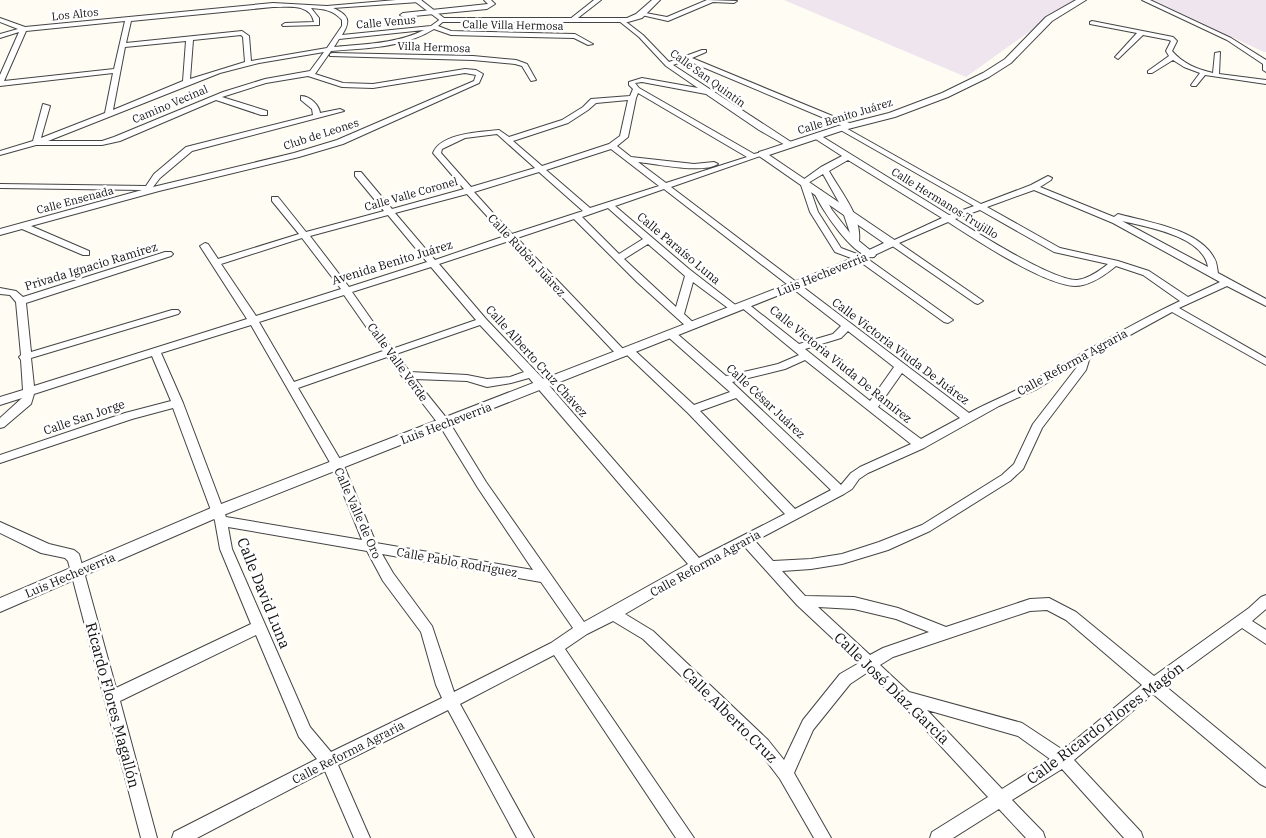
<svg xmlns="http://www.w3.org/2000/svg" width="1266" height="838" viewBox="0 0 1266 838" font-family="'IBM Plex Serif',serif">
<style>
.industrial{fill:#eee5ef}
.lines{fill:none;stroke-linecap:round;stroke-linejoin:round}
.minor-casing{stroke:#444;stroke-width:2}
.tertiary-casing{stroke:#444;stroke-width:2}
.minor{fill:#fff;fill-rule:evenodd}
.tertiary{fill:#fff;fill-rule:evenodd}
.labels{text-anchor:middle;dominant-baseline:central;stroke-width:5;stroke-linejoin:round;paint-order:stroke}
.far-street-label{font-size:11px;fill:#111;stroke:#fff}
.street-label{font-size:12px;fill:#111;stroke:#fff}
.near-street-label{font-size:15px;fill:#111;stroke:#fff}
</style>
<rect width="100%" height="100%" fill="#fffcf4"/>
<path class="industrial" d="M784,0H1088L1064,7L966,77Z
M1153,0H1266V52H1264Z"/>
<g class="lines">
<defs>
<path id="minor" d="M396,0H422L419,2L333,8C349,15 351,21 342,35L431,26L442,18L445,20L438,26L451,31L575,34L593,44L588,45L574,38L451,35L434,29C404,48 366,48 331,51L315,74L343,83L373,84L465,69L476,70L483,74L479,83L343,144L299,157L159,191L31,226L89,251V255H83L22,229L0,235V229L142,190L0,188V184L146,186L154,174L186,147L313,115L312,109L301,100V96C310,96 319,105 320,113L340,109L344,111L192,151L160,178L153,187L294,153L337,140L474,81L476,75L465,73L373,88L342,87L308,76L266,83L222,97L267,111V115H261L216,100L120,141L102,145H36L0,155V151L33,141L43,104L50,106L41,138L105,113L113,73L0,86V75L19,32L0,38V34L18,29L0,22V18L25,27L273,3L327,6ZM273,7C288,7 310,3 314,22L285,23L282,25L283,26L319,25V18L311,8C324,9 333,10 342,20V26L327,48L251,61L249,36L242,31L126,43L131,21ZM125,21L114,69L4,81L26,31ZM424,30C396,44 364,44 334,47L339,39ZM241,35L243,37L245,62L190,79L193,40ZM186,41L183,81L113,110L125,47ZM324,52L310,71L265,79L223,92L114,137L102,141H48L220,73L259,63Z
M484,0H491L495,4L487,9L403,17L400,15L403,13L488,4Z
M594,0H601L574,21H570V19Z
M707,0L737,1L734,3L713,2L668,21L637,14L640,12L667,17Z
M1142,0H1150L1231,38L1266,60V72L1263,70V64L1227,40Z
M621,18L643,35L669,62L702,50H706V52L692,58L852,124V128L844,127L981,204L1031,185L1048,176L1052,178L1051,180L1040,187L1114,217L1118,214C1147,222 1199,229 1214,258C1217,262 1217,268 1218,273L1266,299V306L1227,286L1179,308L1266,358V365L1172,312L1090,357L1086,370L1042,428L1023,469L1010,481L930,531L888,550L842,564L811,569L782,571L805,596L854,597L898,608L946,627L1030,599L1049,598L1076,612L1154,676L1249,608L1261,597L1266,595V609L1252,621L1266,630V644L1242,628L1164,685L1266,769V787L1260,784L1153,694L1074,760L1141,832L1143,838H1124L1062,769L1012,800L1043,832L1045,838H1026L999,809L953,838H930L932,832L988,797L900,702L868,672L850,684L813,730L794,773L831,838H814L780,779L758,750L643,639L613,621L587,634L565,649L694,838H676L554,655L460,704L534,838H517L448,710L338,765L370,838H354L325,771L197,838H172L174,832L317,759L299,737L256,635L120,701L157,838H141L68,561L65,558L41,553L0,533V522L49,544L74,550L79,554L116,688L251,624L220,549L215,521L173,408L132,419L0,463V455L125,413L171,401L152,356L34,394L31,404L4,427L0,428V418L22,398L0,405V397L23,390L21,360L19,357L21,355L16,302L10,295L0,294V288L16,291L23,297L165,252H171L173,254L171,256L26,303L31,352L172,310H178L180,312L178,314L31,358L34,386L247,319L200,246L205,243L208,244L218,259L299,234L272,201V197H278L306,232L384,211L355,176V172H361L392,209L464,189L433,153C441,133 480,132 499,130L509,137L562,120L583,107L591,99L630,96L633,89L629,85V82L642,78L698,88L666,66L639,37L619,21L618,20ZM686,60L843,126L837,128L974,206L949,215L818,134L811,136L842,156L821,167L800,182L810,212L835,252L859,261L944,322L948,323L953,320L865,257L841,248L818,212L808,183L823,174L841,206L850,233L832,210L821,190H818L814,192C821,209 855,260 874,257L876,255L859,241C862,216 840,191 829,171L848,160L942,218L888,243L975,303L978,304L983,301L899,243L948,222C976,240 1044,285 1075,286C1090,286 1105,275 1116,266L1143,275L1180,301C1129,325 1080,355 1031,382C1011,394 989,402 969,413L671,187L766,154L762,152L754,154L639,88L635,83L642,82L706,94L759,130L787,146L794,144L673,65ZM638,93L747,157L666,183L638,162C657,164 703,174 718,164L714,162L694,164L631,157L617,146L628,137L636,98ZM628,100L620,136L609,144L542,166L513,141L568,123L588,110L596,103ZM497,134L535,168L471,187L441,153L442,149L465,138ZM611,149L659,186L590,208L546,170ZM539,172L583,211L512,234L474,192ZM664,189L841,326L833,334L799,344L747,303H741L739,305L741,307L799,355L778,364L726,376L675,332H667L666,334L667,336L730,392L694,405L633,349L629,348L624,350L517,238L574,219L637,282L688,328H696L697,326L684,314L693,282L732,311H738L740,309L738,307L689,269L615,206ZM1034,190L1113,223L1220,282L1188,297L1149,271L1118,261L1060,248L987,207ZM467,194L505,236L435,260L395,213ZM608,208L643,239L619,254L582,217ZM980,210L1054,252L1108,264C1099,271 1088,279 1077,280C1053,281 978,233 955,219ZM388,215L427,262L349,287L310,236ZM1122,221C1147,227 1203,236 1208,267ZM302,238L341,289L256,316L221,264ZM509,241L618,356L622,357L627,355L688,413L785,514L699,558L546,382L486,319L439,264ZM648,244L685,276L676,307L624,259ZM431,267L476,320L392,349L352,292ZM344,295L383,351L294,382L259,322ZM251,325L332,466L362,540L226,517L183,403L161,353ZM480,325L524,372L510,377L487,379L467,375L410,372L396,354ZM848,331L894,367L870,401L805,349L841,338ZM387,357L440,426L478,488L533,570L376,543L344,466L298,388ZM805,360L911,444L860,467L851,473L841,485L732,382L785,369ZM1078,364L1077,367L1033,424L1014,464L1002,475L922,525L879,542L842,554L811,559L773,561L755,541L844,494L852,489L859,479L868,473L924,448L999,406L1037,389ZM902,373L960,418L921,439L878,407ZM529,378L688,564L584,622L486,482L448,420L415,379L467,381L487,387L511,383ZM736,398L831,490L795,509L700,411ZM228,527L367,551L383,581L421,632L436,685L442,698L331,752L310,727L232,549ZM744,546L797,605L859,663L840,674L803,720L784,760L768,740L653,631L625,614L702,569ZM382,554L541,582L573,628L551,643L454,692L432,626L393,573ZM818,607L854,609L896,619L929,632L883,648L870,655ZM1047,610L1066,620L1142,685L1063,750L1022,723L909,692L880,665L893,657L1030,611ZM927,710L1018,736L1050,759L1002,789Z
M1092,21L1173,37L1177,41L1172,51C1183,64 1197,69 1213,73L1215,53L1220,52L1219,74L1266,80V84L1205,75L1196,86H1192L1191,85L1200,73L1184,67L1173,60L1152,73H1148V71L1169,56L1166,51L1171,41L1169,40L1143,35L1118,59L1115,57L1116,56L1137,33L1090,24V22Z
M332,53L473,56L516,60L527,64L536,80L531,81L522,66L515,64L473,60L330,56V54Z"/>
<path id="tertiary" d="M413,0H421L444,18H627L636,14L652,0H660L642,18L628,22H442Z
M1076,0H1086L1052,21L1011,63L989,77L948,97L895,117L844,130L769,155L896,241L897,243L896,245L845,269L221,516L0,612V598L211,508L837,265L884,243L759,156V152L838,126L889,113L942,93L983,73L1005,59L1046,17Z"/>
</defs>
<use href="#minor" class="minor-casing"/>
<use href="#tertiary" class="tertiary-casing"/>
<use href="#minor" class="minor"/>
<use href="#tertiary" class="tertiary"/>
</g>
<g class="labels">
<g class="far-street-label">
<text transform="translate(75 14) rotate(-6)">Los Altos</text>
<text transform="translate(386 22) rotate(-5)">Calle Venus</text>
<text transform="translate(513 25) rotate(1)">Calle Villa Hermosa</text>
<text transform="translate(434 47) rotate(2)">Villa Hermosa</text>
<text transform="translate(708 78) rotate(36)">Calle San Quintín</text>
<text transform="translate(170 104) rotate(-23)">Camino Vecinal</text>
<text transform="translate(845 116) rotate(-17)">Calle Benito Juárez</text>
<text transform="translate(321 134) rotate(-18)">Club de Leones</text>
<text transform="translate(411 194) rotate(-16)">Calle Valle Coronel</text>
<text transform="translate(75 200) rotate(-15)">Calle Ensenada</text>
<text transform="translate(945 203) rotate(32)">Calle Hermanos Trujillo</text>
</g>
<g class="street-label">
<text transform="translate(679 248) rotate(40)">Calle Paraíso Luna</text>
<text transform="translate(527 255) rotate(47)">Calle Rubén Juárez</text>
<text transform="translate(392 262) rotate(-17)">Avenida Benito Juárez</text>
<text transform="translate(91 266) rotate(-17)">Privada Ignacio Ramírez</text>
<text transform="translate(822 274) rotate(-22)">Luis Hecheverria</text>
<text transform="translate(901 351) rotate(37)">Calle Victoria Viuda De Juárez</text>
<text transform="translate(537 361) rotate(48)">Calle Alberto Cruz Chávez</text>
<text transform="translate(398 362) rotate(54)">Calle Valle Verde</text>
<text transform="translate(1072 362) rotate(-29)">Calle Reforma Agraria</text>
<text transform="translate(841 364) rotate(39)">Calle Victoria Viuda De Ramírez</text>
<text transform="translate(766 401) rotate(43)">Calle César Juárez</text>
<text transform="translate(84 417) rotate(-19)">Calle San Jorge</text>
<text transform="translate(446 423) rotate(-21)">Luis Hecheverria</text>
<text transform="translate(358 513) rotate(66)">Calle Valle de Oro</text>
<text transform="translate(457 562) rotate(10)">Calle Pablo Rodríguez</text>
<text transform="translate(705 563) rotate(-29)">Calle Reforma Agraria</text>
<text transform="translate(70 575) rotate(-23)">Luis Hecheverria</text>
<text transform="translate(348 752) rotate(-27)">Calle Reforma Agraria</text>
</g>
<g class="near-street-label">
<text transform="translate(264 593) rotate(68)">Calle David Luna</text>
<text transform="translate(892 688) rotate(44)">Calle José Díaz García</text>
<text transform="translate(113 705) rotate(75)">Ricardo Flores Magallón</text>
<text transform="translate(730 715) rotate(45)">Calle Alberto Cruz</text>
<text transform="translate(1105 723) rotate(-37)">Calle Ricardo Flores Magón</text>
</g>
</g>
</svg>
